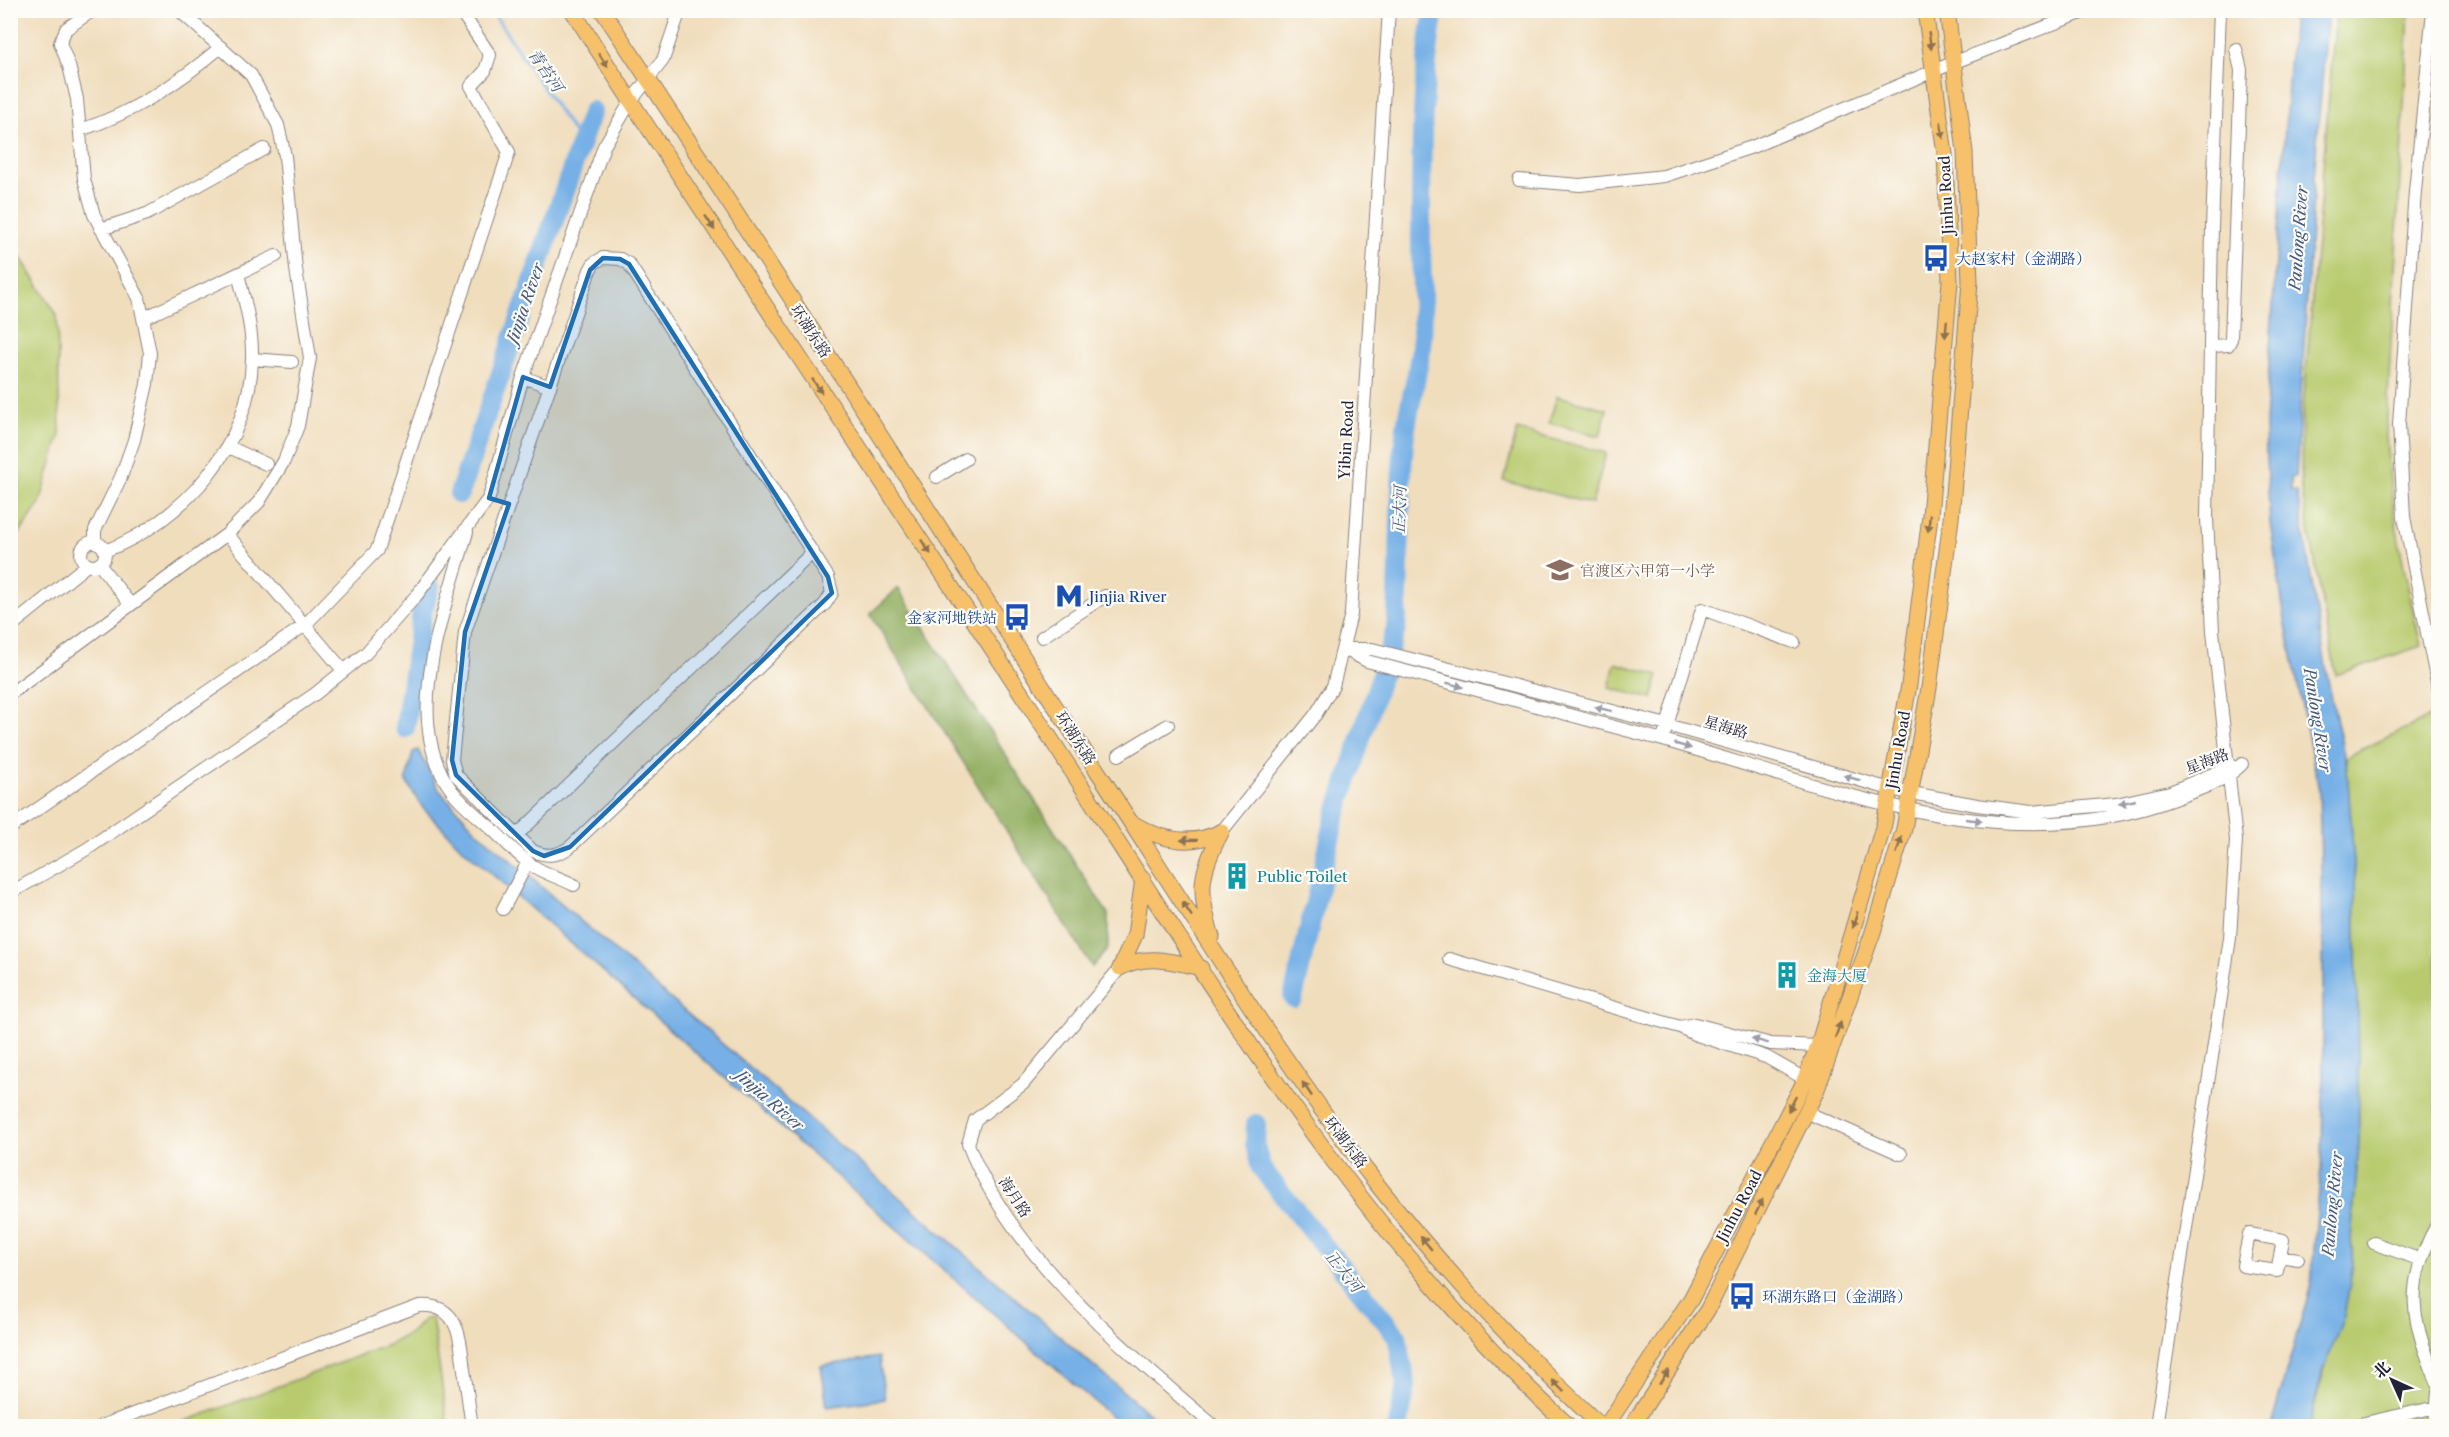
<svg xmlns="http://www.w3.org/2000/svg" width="2449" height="1437" viewBox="0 0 2449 1437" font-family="'Libre Caslon Text','Noto Serif SC',serif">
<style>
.green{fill:#b8ca6d;stroke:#6d7654;stroke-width:1.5}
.forest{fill:#92ae60;stroke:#5a684e;stroke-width:1.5}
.water{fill:#76b0e6;stroke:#4c6990;stroke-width:1.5}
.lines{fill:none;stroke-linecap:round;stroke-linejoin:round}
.stream{stroke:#76b0e6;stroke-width:3}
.river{stroke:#76b0e6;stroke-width:20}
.minor-casing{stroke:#89807c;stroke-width:14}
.major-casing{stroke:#89807c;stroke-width:17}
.minor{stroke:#fff;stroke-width:12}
.major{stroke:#f6c16b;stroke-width:15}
.oneway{fill:#8c7253}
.oneway2{fill:#9c9ca7}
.marked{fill:#1f6fb2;fill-opacity:0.2;stroke:#1f6fb2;stroke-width:4.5;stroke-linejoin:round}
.labels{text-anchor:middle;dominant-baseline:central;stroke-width:4.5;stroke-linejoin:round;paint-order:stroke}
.street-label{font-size:15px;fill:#22223b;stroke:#fdfcf7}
.transit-label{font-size:15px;fill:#164399;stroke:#fdfcf7;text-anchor:start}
.education-label{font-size:15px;fill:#785e54;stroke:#fdfcf7;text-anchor:start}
.culture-label{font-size:15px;fill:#0d838f;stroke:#fdfcf7;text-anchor:start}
.water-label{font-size:16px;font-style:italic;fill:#445b7f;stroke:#fdfcf7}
</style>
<rect width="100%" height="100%" fill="#fdfcf7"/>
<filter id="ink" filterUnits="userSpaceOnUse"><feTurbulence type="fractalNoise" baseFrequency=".0167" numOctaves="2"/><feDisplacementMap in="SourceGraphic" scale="12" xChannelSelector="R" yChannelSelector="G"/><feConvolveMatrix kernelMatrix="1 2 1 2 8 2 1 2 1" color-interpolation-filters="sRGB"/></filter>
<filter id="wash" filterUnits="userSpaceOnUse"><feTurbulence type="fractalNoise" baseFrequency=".008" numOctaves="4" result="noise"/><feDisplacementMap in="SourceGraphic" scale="24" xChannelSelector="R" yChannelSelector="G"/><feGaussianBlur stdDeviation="1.35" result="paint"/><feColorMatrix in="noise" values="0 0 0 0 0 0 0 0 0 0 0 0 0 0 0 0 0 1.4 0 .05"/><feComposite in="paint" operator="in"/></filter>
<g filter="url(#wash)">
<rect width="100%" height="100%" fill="#f0ddbc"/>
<path class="green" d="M2336,11H2409L2386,435C2391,511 2404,572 2421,646L2336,675L2301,488L2302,421Z
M11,242L57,315L60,435L40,503L11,546Z
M1557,396L1607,409L1600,436L1549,423Z
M1517,430L1606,453L1592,504L1504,481Z
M1615,663L1659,675L1652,699L1609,688Z
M2436,714L2438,1327L2426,1426H2309L2353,1266L2351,1239L2359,1143L2355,877L2346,757Z
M432,1318L448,1426H173L390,1344L412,1332L424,1319Z"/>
<path class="forest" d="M898,588L1108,914V949L1092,967L870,614Z"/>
<path class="water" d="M2328,11L2315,164L2296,477L2291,478V490L2297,492L2329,685L2347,768L2355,877L2359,1143L2351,1239L2353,1266L2344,1316L2322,1375L2309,1426H2271L2311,1285L2322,1155L2323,1088V941L2319,790L2286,626L2270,523L2266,458L2265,422L2293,11Z
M418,750L440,791L477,831L1163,1426H1122L461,847L423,808L406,781L413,752Z
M879,1357L885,1399L827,1407L821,1366Z"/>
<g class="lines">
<path class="stream" d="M491,10L580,142"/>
<path class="river" d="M459,494L592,111
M405,728L422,613L430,586
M1293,998L1334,822L1396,629C1401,567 1398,505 1404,443C1407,407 1420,373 1422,336C1423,308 1422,279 1421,250C1421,170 1420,90 1434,10
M1256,1124L1255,1145L1261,1168L1397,1336L1406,1385L1398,1426"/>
</g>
</g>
<g filter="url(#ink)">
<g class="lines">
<defs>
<path id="minor" d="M93,10L66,29L60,43L69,66L77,99L84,179L94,215L139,298L150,353L147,384L134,440L121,477L95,530V542
M2433,10L2415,191L2399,424L2404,517L2438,688
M80,130C134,113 178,83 221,47
M1519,180L1580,185L1664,176L1752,147L1955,62L2089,10
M101,229L147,214L264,149
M603,258L620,259L629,264L828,577L832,593L825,604L570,847C557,856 548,857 533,851L456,775L452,760L465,632L590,270L594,263Z
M144,318L276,256
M2212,346L2228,345L2231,339L2241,70L2236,49
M252,359L292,362
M523,377L550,387
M229,447L266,464
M937,477L966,459
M467,532C446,607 398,722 453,792C464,806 479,817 492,829C505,841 518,856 533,866C545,874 561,878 574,885
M227,534L343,670
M81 554a12 12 0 1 1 24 0a12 12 0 1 1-24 0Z
M105,551C183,521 250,446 252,359C253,331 245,301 238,274
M99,564L130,604
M10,627L87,565
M1042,637L1105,596
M1344,649L1367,661C1466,687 1564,713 1663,740C1826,786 2005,863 2174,799C2199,789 2223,783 2242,764
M1347,649H1372L1667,725L1890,789L1977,805L2031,812L2116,804L2170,792L2232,766
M10,694L227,534L259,502L284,461L298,426L310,358L296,269L285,156L278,125L251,75L179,10
M1665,732L1702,609L1794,642
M1119,755L1168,725
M10,828L305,625L377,550L509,152L471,86L485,71L490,55L460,10
M1222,831L1316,714L1333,686L1351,614L1389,10
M517,835L813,552
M10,893L87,849L315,694L366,653L416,596L489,498L523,377L604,146L631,101L663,60L680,10
M503,909L528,862
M1449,959L1680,1027L1694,1034L1766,1057L1805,1079
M1120,968L1023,1084L975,1120L968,1144C1011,1256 1125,1350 1214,1426
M1680,1027L1695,1024L1771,1044L1818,1046
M1806,1112L1901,1154
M2438,1223C2402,1286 2412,1321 2438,1384
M2249,1234L2283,1240L2277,1271L2243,1266Z
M2374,1243L2421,1260
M2280,1256L2298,1259
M101,1426L419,1306C460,1303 460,1340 464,1370C467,1389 469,1408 472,1426
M2156,1426L2230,938L2236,840L2213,631L2207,519L2212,228L2220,10
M2351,1426L2437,1407
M2435,1426L2438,1392"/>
<path id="major" d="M572,10C729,255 893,495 1051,739C1207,978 1356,1233 1569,1426
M602,10C772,264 935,523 1102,778C1191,915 1277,1054 1376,1183C1444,1270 1520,1351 1601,1426
M1134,824C1161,840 1192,847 1222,831C1199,873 1198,892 1212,937
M1143,879L1135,935L1120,968C1146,953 1173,962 1201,968
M1606,1426L1691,1299L1802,1086L1818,1046L1884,824L1909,685L1930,516L1950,281L1945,154L1925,10
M1632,1426L1708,1309L1816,1092L1873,932L1904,829L1929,688L1951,519L1970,282L1965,152L1947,10"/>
</defs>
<use href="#minor" class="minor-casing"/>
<use href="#major" class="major-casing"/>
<use href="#minor" class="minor"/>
<use href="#major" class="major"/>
</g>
<defs><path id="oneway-solid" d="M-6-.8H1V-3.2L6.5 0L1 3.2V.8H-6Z" transform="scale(1.5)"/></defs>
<g class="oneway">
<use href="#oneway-solid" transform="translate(1930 41) rotate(81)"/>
<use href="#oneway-solid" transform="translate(603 60) rotate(57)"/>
<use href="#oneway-solid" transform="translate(1942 130) rotate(82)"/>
<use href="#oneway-solid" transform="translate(710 223) rotate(57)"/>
<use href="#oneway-solid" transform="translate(1946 329) rotate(95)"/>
<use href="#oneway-solid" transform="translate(817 386) rotate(56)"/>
<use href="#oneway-solid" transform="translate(1929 523) rotate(97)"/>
<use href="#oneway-solid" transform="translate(926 547) rotate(56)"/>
<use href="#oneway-solid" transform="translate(1189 840) rotate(179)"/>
<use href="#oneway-solid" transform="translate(1899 845) rotate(-73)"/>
<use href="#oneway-solid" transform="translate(1187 909) rotate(-123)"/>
<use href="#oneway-solid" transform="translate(1855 920) rotate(107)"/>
<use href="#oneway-solid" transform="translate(1838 1030) rotate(-70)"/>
<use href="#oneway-solid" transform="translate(1307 1089) rotate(-124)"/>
<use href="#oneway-solid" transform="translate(1792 1104) rotate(118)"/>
<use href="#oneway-solid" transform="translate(1759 1207) rotate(-64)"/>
<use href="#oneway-solid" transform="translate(1426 1243) rotate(-130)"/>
<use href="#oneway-solid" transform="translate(1664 1377) rotate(-57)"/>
<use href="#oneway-solid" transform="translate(1558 1386) rotate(-136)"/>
</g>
<g class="oneway2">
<use href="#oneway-solid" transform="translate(1455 685) rotate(15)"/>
<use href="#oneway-solid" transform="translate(1603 709) rotate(-166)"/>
<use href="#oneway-solid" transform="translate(1683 746) rotate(16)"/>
<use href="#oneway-solid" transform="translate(1852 778) rotate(-164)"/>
<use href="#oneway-solid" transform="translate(2127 802) rotate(167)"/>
<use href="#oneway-solid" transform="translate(1974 820) rotate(6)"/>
<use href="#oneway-solid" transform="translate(1760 1041) rotate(-165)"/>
</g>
</g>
<path class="marked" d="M603,258L620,259L629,264L828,577L832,593L570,847L544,856L533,851L456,775L452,760L465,632L509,504L489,498L523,377L550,387L590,270Z"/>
<defs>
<symbol id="bus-bare" viewBox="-9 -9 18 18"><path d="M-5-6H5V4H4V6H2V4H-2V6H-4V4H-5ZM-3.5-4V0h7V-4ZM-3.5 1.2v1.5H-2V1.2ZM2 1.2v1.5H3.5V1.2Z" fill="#1a4fb4" stroke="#fdfcf7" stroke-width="2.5" paint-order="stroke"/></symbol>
<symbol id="school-bare" viewBox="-9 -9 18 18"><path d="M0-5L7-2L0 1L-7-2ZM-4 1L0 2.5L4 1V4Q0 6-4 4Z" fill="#8d6e63" stroke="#fdfcf7" stroke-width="2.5" paint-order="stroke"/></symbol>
<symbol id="metro-bare" viewBox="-9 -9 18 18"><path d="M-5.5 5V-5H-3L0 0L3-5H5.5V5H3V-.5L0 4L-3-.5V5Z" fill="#1a4fb4" stroke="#fdfcf7" stroke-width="2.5" paint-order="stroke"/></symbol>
<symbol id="building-bare" viewBox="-9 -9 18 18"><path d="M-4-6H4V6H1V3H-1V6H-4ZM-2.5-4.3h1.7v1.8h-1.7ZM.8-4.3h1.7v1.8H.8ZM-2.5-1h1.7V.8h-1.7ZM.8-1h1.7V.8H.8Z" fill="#0f9aa8" stroke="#fdfcf7" stroke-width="2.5" paint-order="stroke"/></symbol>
</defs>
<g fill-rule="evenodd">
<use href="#bus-bare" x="1917" y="239" width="38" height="38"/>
<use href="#school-bare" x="1541" y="551" width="38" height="38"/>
<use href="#metro-bare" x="1050" y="577" width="38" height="38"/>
<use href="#bus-bare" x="998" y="598" width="38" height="38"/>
<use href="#building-bare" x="1218" y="857" width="38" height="38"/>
<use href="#building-bare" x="1768" y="956" width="38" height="38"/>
<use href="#bus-bare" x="1723" y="1277" width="38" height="38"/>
</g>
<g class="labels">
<g class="street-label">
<text transform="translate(1946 195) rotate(-93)">Jinhu Road</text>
<text transform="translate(811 331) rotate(57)">环湖东路</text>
<text transform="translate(1346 440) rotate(-87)">Yibin Road</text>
<text transform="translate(1726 727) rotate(16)">星海路</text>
<text transform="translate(1076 738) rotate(57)">环湖东路</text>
<text transform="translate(1898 750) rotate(-80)">Jinhu Road</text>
<text transform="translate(2207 761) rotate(-21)">星海路</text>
<text transform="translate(1346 1142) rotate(53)">环湖东路</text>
<text transform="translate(1015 1197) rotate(57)">海月路</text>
<text transform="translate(1739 1206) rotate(-62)">Jinhu Road</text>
</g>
<g class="transit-label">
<text x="1956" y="258">大赵家村（金湖路）</text>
<text x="1089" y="596">Jinjia River</text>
<text x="997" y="617" text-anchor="end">金家河地铁站</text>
<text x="1762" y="1296">环湖东路口（金湖路）</text>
</g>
<g class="education-label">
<text x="1580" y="570">官渡区六甲第一小学</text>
</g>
<g class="culture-label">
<text x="1257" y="876">Public Toilet</text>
<text x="1807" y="975">金海大厦</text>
</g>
<g class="water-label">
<text transform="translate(546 70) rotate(56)">青苔河</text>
<text transform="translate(2298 238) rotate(-86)">Panlong River</text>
<text transform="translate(525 303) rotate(-71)">Jinjia River</text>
<text transform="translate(1399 510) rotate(-88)">正大河</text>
<text transform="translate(2318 720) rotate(81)">Panlong River</text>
<text transform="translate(770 1100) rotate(41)">Jinjia River</text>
<text transform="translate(2332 1204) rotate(-85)">Panlong River</text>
<text transform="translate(1344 1271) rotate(51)">正大河</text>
</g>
</g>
<rect width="2449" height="1437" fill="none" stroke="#fdfcf7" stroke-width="36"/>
<g transform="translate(2392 1380) rotate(315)" stroke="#fdfcf7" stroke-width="4.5" paint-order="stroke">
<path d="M0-4.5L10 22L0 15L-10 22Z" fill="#22223b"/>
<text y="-9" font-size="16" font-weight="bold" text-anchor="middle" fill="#22223b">北</text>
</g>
</svg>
